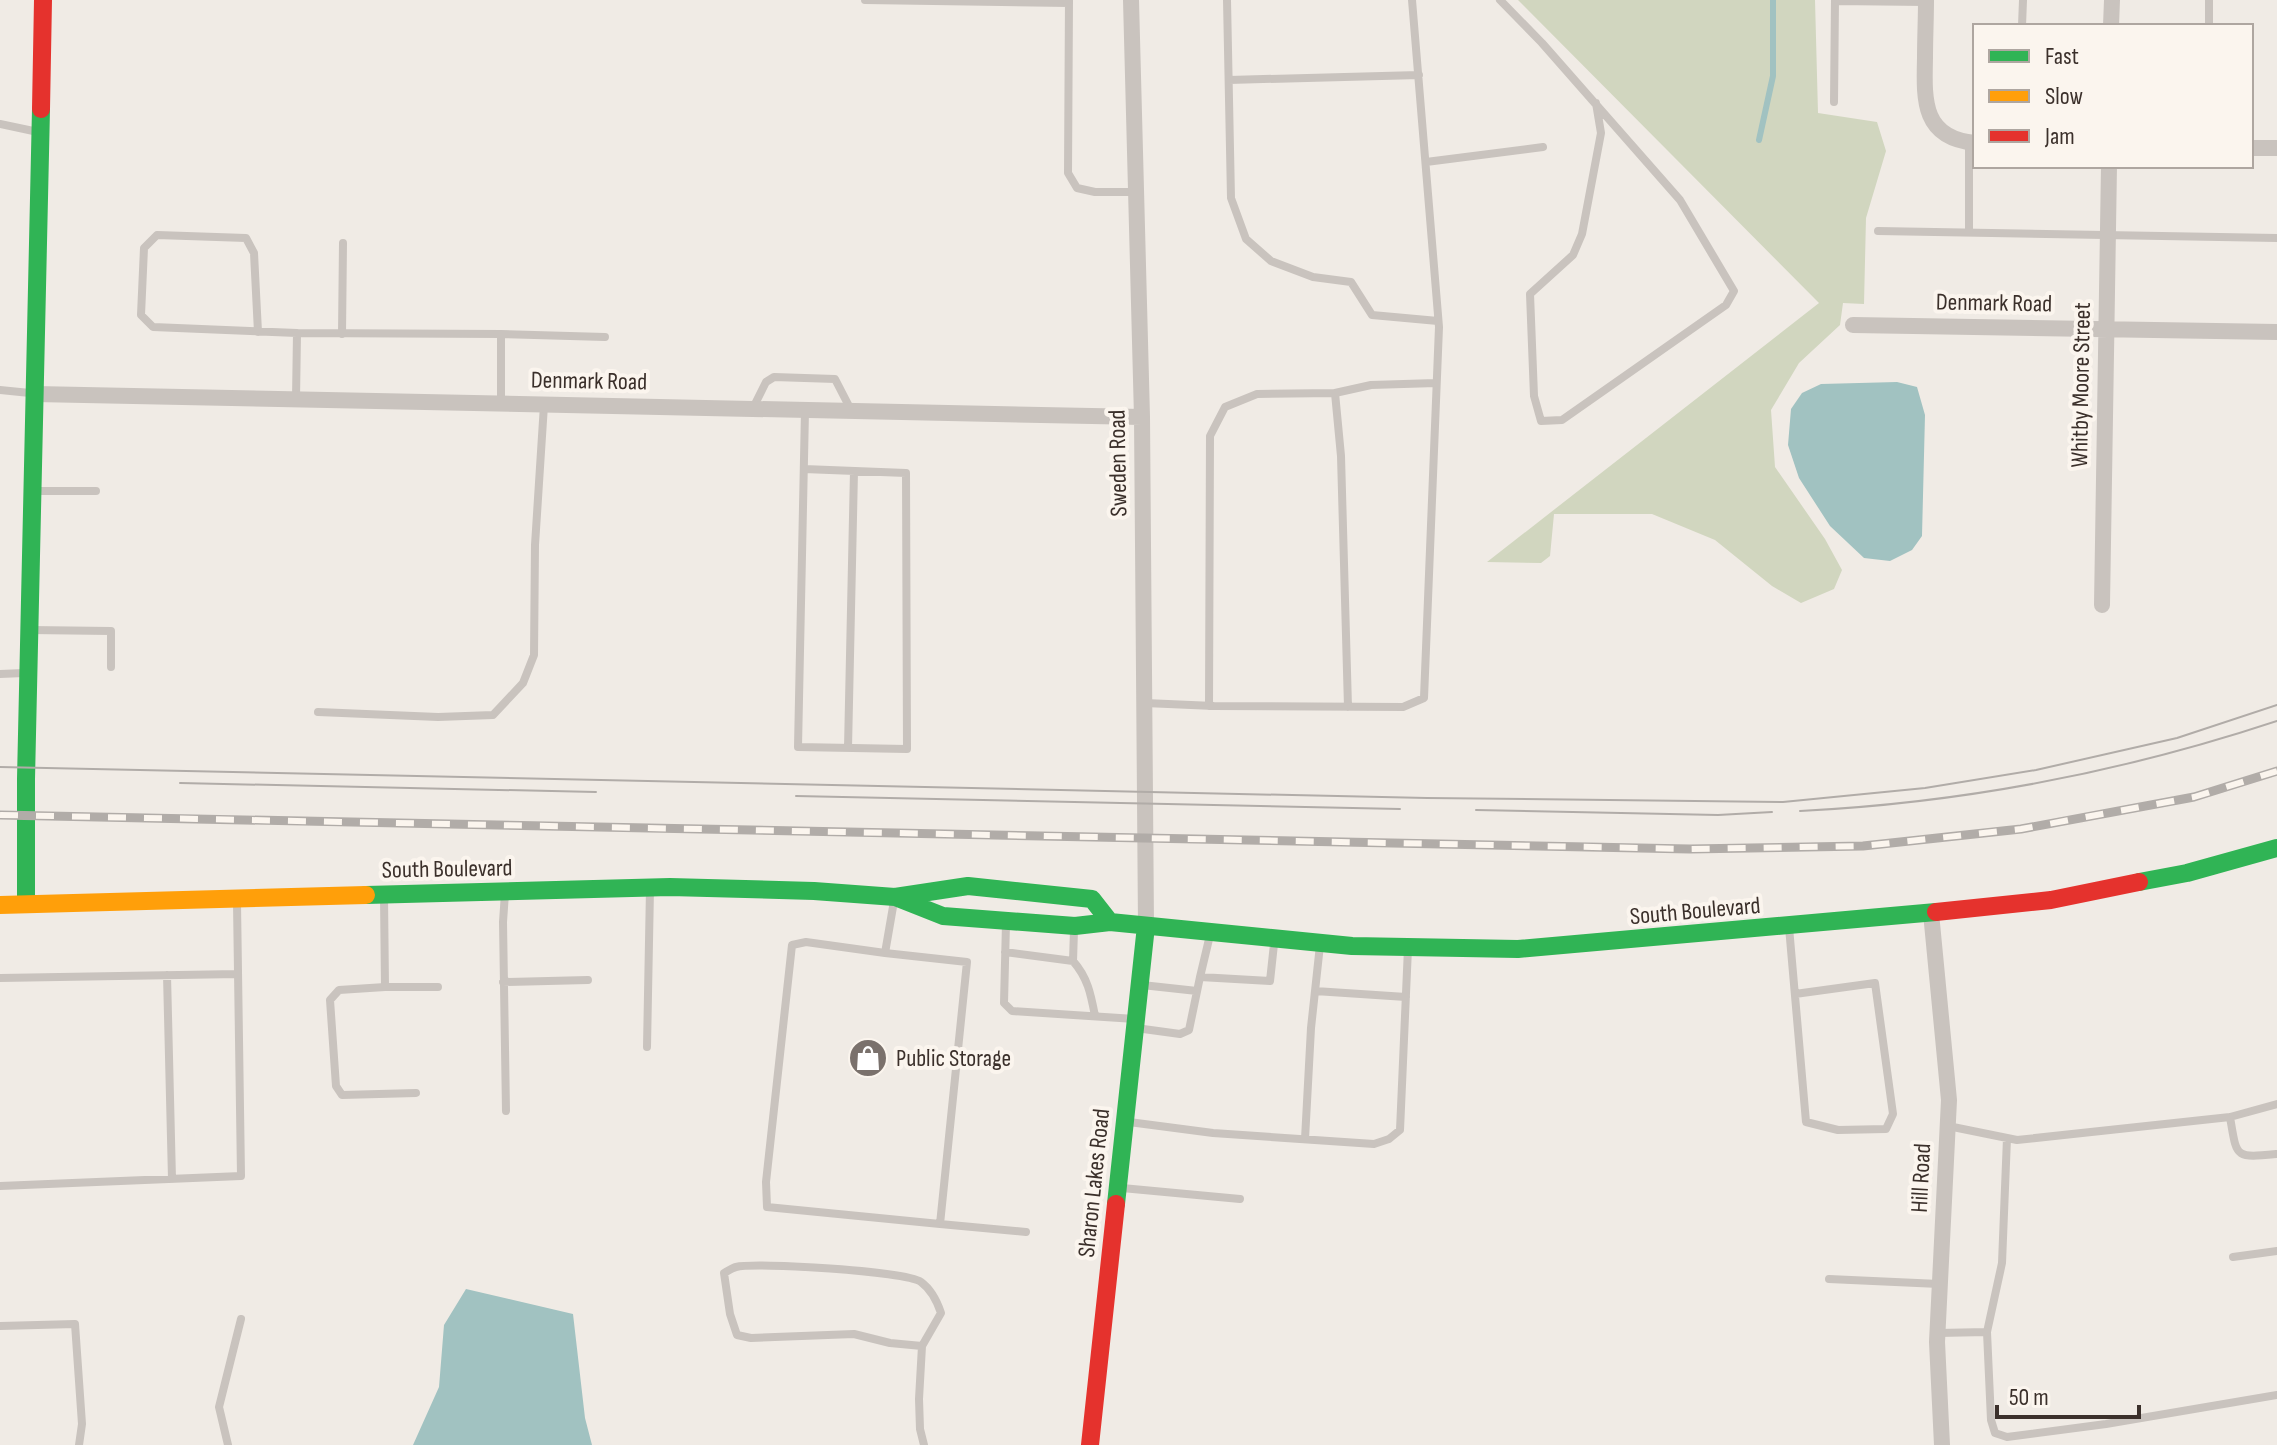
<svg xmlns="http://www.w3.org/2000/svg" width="2277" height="1445" viewBox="0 0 2277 1445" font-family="'Sofia Sans Condensed',sans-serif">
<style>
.green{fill:#d1d6bf}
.water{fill:#a1c2c1}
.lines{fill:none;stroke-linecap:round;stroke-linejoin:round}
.stream{stroke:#a1c2c1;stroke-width:6}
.lane{stroke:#c9c3be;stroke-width:8}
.street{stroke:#c9c3be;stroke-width:16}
.fast{stroke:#30b455;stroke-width:18}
.slow{stroke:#ff9f0a;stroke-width:18}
.jam{stroke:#e5322d;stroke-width:18}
.tram{stroke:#b1aca8;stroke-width:2}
.rail-casing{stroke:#b1aca8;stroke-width:9}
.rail{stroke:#fbf5ee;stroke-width:6;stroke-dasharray:18;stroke-linecap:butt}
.labels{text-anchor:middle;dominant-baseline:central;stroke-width:8;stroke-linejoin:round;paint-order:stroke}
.street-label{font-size:24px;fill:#3b302b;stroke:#fbf5ee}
.poi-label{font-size:24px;fill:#3b302b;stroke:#fbf5ee;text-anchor:start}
</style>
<rect width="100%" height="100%" fill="#f0ebe5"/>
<path class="green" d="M1518,0H1815L1818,113L1877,122L1886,151L1866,218L1864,304L1843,303L1840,325L1799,363L1771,410L1775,467L1825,539L1842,570L1834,589L1801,603L1772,586L1715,540L1652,514H1554L1550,556L1541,563L1487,562L1819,303Z"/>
<path class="water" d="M1897,382L1917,387L1925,415L1922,536L1912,550L1890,561L1864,558L1830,526L1799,478L1788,445L1791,409L1802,393L1821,384Z
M466,1289L573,1314L585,1418L592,1445H413L439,1387L444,1325Z"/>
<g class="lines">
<path class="stream" d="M1759,140L1773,76V0"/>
<path class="lane" d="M865,0L1069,3
M1069,0L1068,173L1077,188L1095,192H1136
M1227,0L1231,198L1246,239L1271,261L1313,277L1351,282L1372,315L1438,321
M1500,0L1542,43L1680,200L1734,291L1726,305L1562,420L1541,421L1534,396L1530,294L1573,255L1582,234L1601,133L1596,103
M1835,1L1926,2
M2022,26L2023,0
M2209,26V0
M1229,80L1419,75
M1834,102L1835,0
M0,124L38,132
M1426,162L1543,147
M1878,231L2277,238
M1969,232V143
M258,332L254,253L246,238L157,235L144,248L141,315L153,327L297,333L296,399
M297,333L501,334V404
M342,334L343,243
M501,334L605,337
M0,390L30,393
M1335,393L1371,385L1436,383
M753,408L766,382L774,377L835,379L851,410
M804,469L906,473L907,749L798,747L805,411
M33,491H96
M30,630L111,631V667
M0,674L24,673
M1145,703L1214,706L1403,707L1424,698L1439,327L1412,0
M1209,706L1210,436L1225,407L1257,394L1335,393L1341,456L1348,707
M318,712L438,717L493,715L523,683L534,655L535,545L544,405
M848,748L854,471
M505,893L503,922L506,1111
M384,896L385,987L339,990L330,1000L336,1086L342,1095L416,1093
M1006,923L1004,1003L1012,1011L1135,1019
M1789,927C1795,992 1800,1057 1806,1122L1838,1130L1886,1129L1893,1114L1875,983L1795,994
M1005,952L1073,961C1088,978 1091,995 1095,1016
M885,953L806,942L792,945L766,1182L767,1207L940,1224L967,962L885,953L894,901
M1073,961L1074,930
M167,975L172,1179
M1200,977L1210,935
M0,978L238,974
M503,982L588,980
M1142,985L1197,991
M385,987H438
M1315,991L1406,997
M1136,1028L1180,1034L1189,1030L1200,977L1270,981L1274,944
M647,1047L650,889
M2230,1117C2237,1158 2234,1158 2277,1154
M1129,1122L1213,1133L1374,1144L1389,1139L1400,1130L1408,948
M1948,1126L2017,1140L2230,1117L2277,1104
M1305,1139L1311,1028L1320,945
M0,1186L241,1176L237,903
M1122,1188L1240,1199
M940,1224L1026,1232
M2233,1257L2277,1251
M1829,1279L1939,1284
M0,1326L75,1324L82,1424L79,1445
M1987,1332L1991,1420L1995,1433L2007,1437L2106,1424L2277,1395
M1938,1333L1987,1332L2002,1263L2007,1138
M922,1346L890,1343L854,1334L751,1338L737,1335L730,1314L724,1273C728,1271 732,1268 736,1267C755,1262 906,1271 921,1282C932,1290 937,1301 941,1313L922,1346L919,1399L920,1429L924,1445
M228,1445L219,1407L241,1319"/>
<path class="street" d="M1131,0L1142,417L1146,926
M1926,0C1926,19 1925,38 1925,58C1924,100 1922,138 1975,143
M2111,26L2112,0
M2251,148H2277
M1853,325L2277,332
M35,394L1142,417
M2102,605L2109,166
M1931,913L1949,1100L1937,1342L1942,1445"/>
<path class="fast" d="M2139,882L2187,873L2277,848
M366,895L670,887L814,891L895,897L968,886L1092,899L1110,922
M895,897L943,916L1075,926L1110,922L1352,946L1518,949L1936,912
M26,904V779L41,109
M1116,1204L1146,926"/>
<path class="slow" d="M0,905L366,895"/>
<path class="jam" d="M41,109L43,0
M1936,912L2051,900L2139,882
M1090,1445L1116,1204"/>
<path class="tram" d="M0,767L1427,798L1783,802L1925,788L2036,770L2177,738L2277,705
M180,783L596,792
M796,796L1400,809
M1476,810L1718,815L1772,812
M1800,811C1962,803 2123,772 2277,721"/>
<defs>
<path id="rail" d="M0,815L1690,849L1863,846L2021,829L2194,797L2277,771"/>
</defs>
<use href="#rail" class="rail-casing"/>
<use href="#rail" class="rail"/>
</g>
<defs>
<symbol id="shop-disc" viewBox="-11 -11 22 22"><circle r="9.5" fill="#7a716c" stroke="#fbf5ee"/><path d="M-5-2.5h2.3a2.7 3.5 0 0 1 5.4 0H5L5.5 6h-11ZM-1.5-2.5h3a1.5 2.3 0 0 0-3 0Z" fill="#fff"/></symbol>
</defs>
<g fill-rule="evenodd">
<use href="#shop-disc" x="846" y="1036" width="44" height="44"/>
</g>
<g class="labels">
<g class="street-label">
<text transform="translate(1994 303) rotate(1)">Denmark Road</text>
<text transform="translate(589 381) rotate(1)">Denmark Road</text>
<text transform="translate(2081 385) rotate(-89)">Whitby Moore Street</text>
<text transform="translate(1118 463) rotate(-91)">Sweden Road</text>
<text transform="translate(447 869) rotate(-1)">South Boulevard</text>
<text transform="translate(1695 911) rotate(-5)">South Boulevard</text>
<text transform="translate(1921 1178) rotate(-87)">Hill Road</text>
<text transform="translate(1094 1183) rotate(-84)">Sharon Lakes Road</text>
</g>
<g class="poi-label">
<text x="896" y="1058">Public Storage</text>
</g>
</g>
<rect x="1973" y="24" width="280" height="144" fill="#fbf5ee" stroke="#aea6a0" stroke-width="2"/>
<rect x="1989" y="50" width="40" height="12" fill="#30b455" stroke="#aea6a0" stroke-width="2"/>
<text x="2045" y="64" font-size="24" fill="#3b302b">Fast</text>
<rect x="1989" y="90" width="40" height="12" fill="#ff9f0a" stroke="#aea6a0" stroke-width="2"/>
<text x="2045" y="104" font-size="24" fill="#3b302b">Slow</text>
<rect x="1989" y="130" width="40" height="12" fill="#e5322d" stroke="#aea6a0" stroke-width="2"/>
<text x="2045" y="144" font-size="24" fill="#3b302b">Jam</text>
<path d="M1997 1405v12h142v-12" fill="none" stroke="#3b302b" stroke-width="4"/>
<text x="2009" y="1405" font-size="24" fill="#3b302b" stroke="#fbf5ee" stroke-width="6" paint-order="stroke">50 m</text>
</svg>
